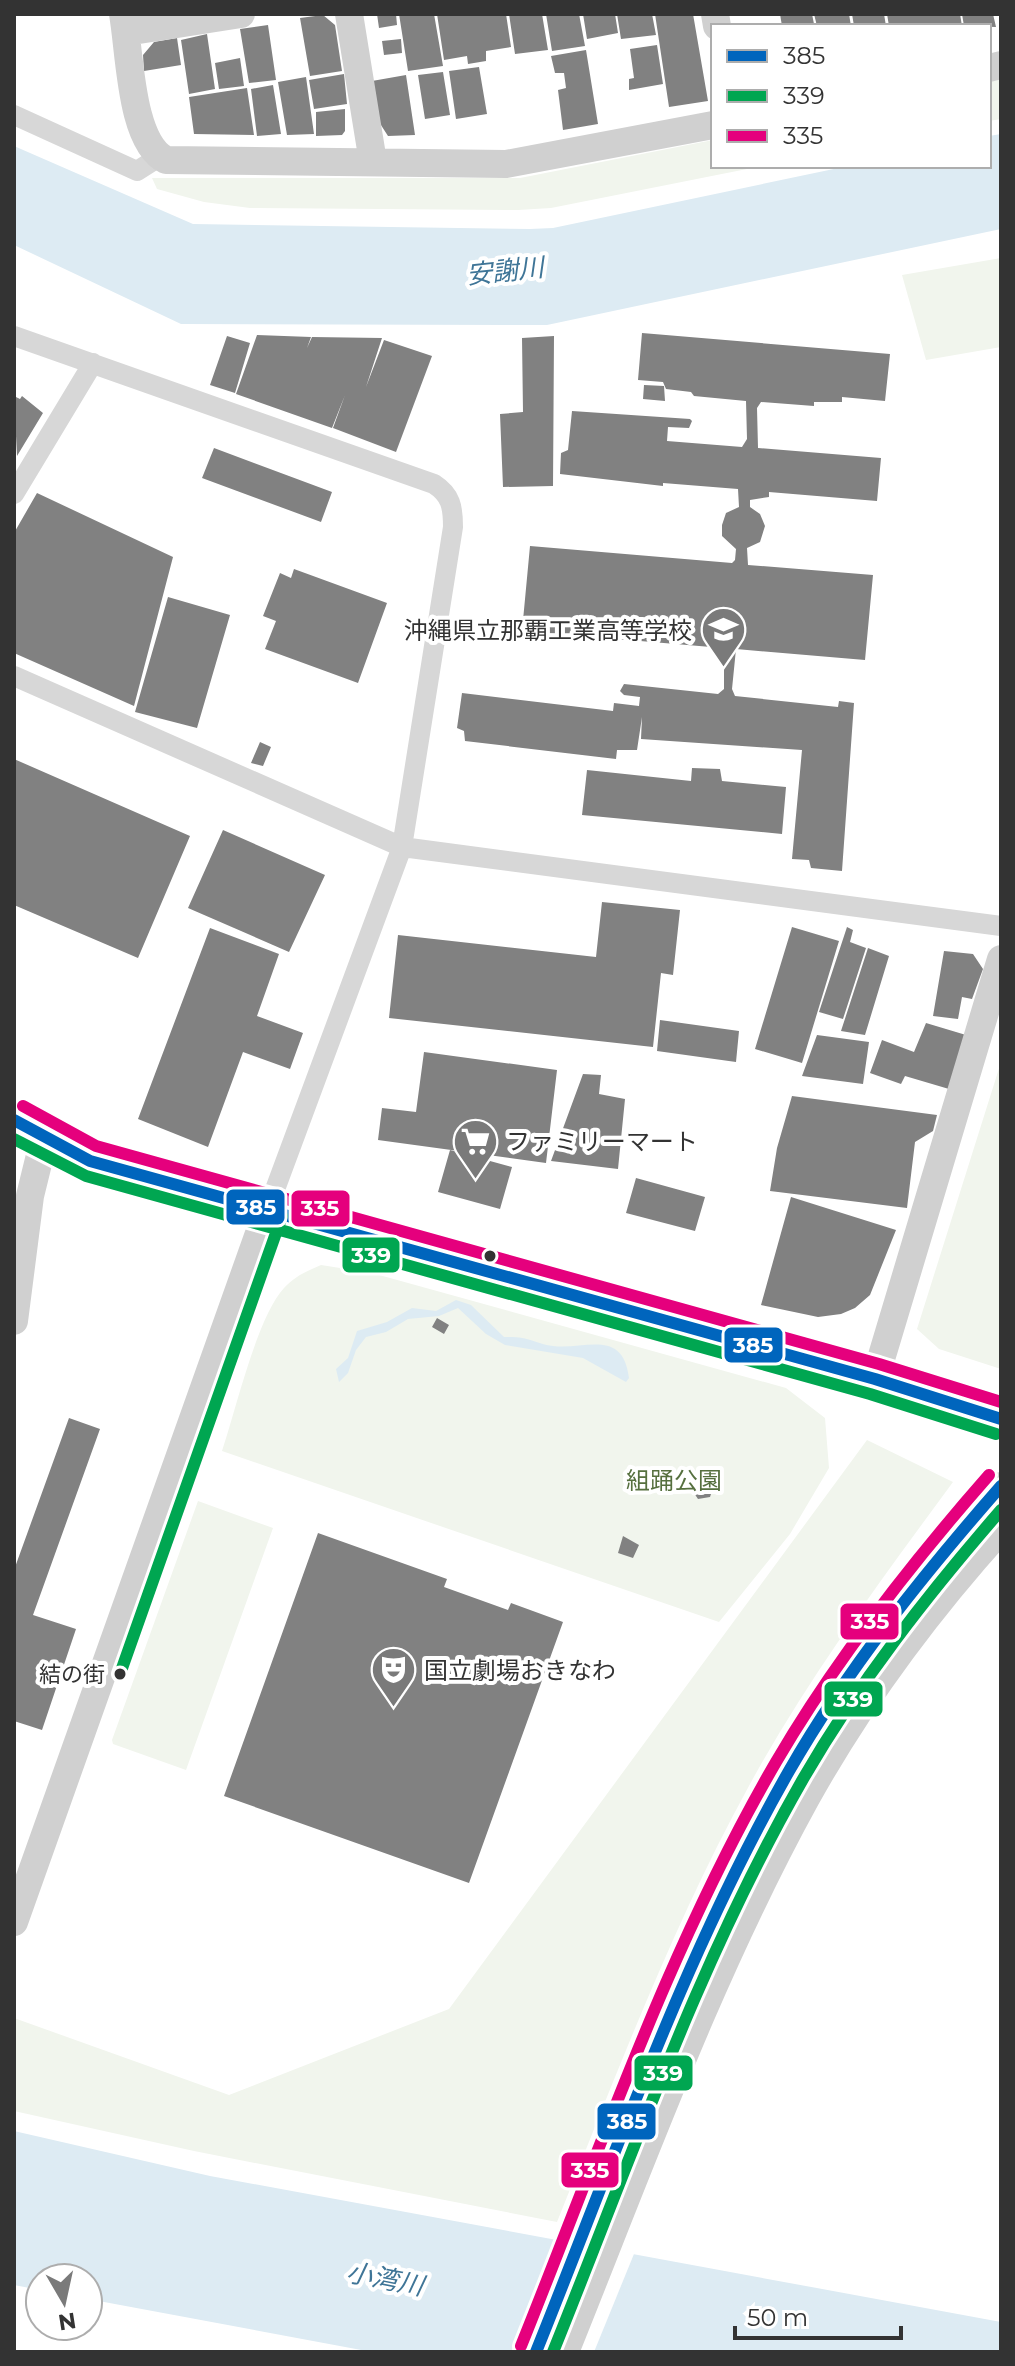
<svg xmlns="http://www.w3.org/2000/svg" width="1015" height="2366" viewBox="0 0 1015 2366" font-family="Montserrat,'Noto Sans JP',sans-serif">
<style>
.green{fill:#f1f5ed}
.water{fill:#ddebf3}
.pier{fill:#fff}
.building{fill:#818181}
.lines{fill:none;stroke-linecap:round;stroke-linejoin:round}
.street{stroke:#d7d7d7;stroke-width:20}
.secondary{stroke:#d0d0d0;stroke-width:28}
.bus-1-casing{stroke:#fff;stroke-width:18}
.bus-2-casing{stroke:#fff;stroke-width:18}
.bus-3-casing{stroke:#fff;stroke-width:18}
.bus-1{stroke:#0065bd;stroke-width:12}
.bus-2{stroke:#00a651;stroke-width:12}
.bus-3{stroke:#e5007d;stroke-width:12}
.bus-dot{fill:#333;stroke:#fff;stroke-width:3}
.labels{text-anchor:middle;dominant-baseline:central;stroke-width:8;stroke-linejoin:round;paint-order:stroke}
.bus-label{font-size:22px;fill:#333;stroke:#fff;text-anchor:end}
.poi-label{font-size:24px;fill:#333;stroke:#fff;text-anchor:start}
.park-label{font-size:24px;fill:#56703f;stroke:#fff}
.water-label{font-size:26px;font-style:italic;fill:#3f7597;stroke:#fff}
.line-badge{stroke:#fff;stroke-width:3}
.badge-label{font-size:22px;text-anchor:middle;font-weight:bold;fill:#fff}
</style>
<rect width="100%" height="100%" fill="#fff"/>
<path class="green" d="M1001,79V119L989,121V82Z
M713,140V166H762L551,208L518,210L250,208L204,202L157,189L152,178H520Z
M1001,258V347L926,360L902,275Z
M1001,1062V1369L939,1349L917,1329Z
M321,1265L372,1273L786,1388L825,1418L829,1468L790,1534L719,1622L222,1451C236,1410 257,1317 284,1288C295,1276 307,1271 321,1265Z
M867,1440L953,1482C881,1580 808,1678 750,1784C673,1924 616,2075 557,2222L194,2151L14,2111V2018L229,2095L449,2009Z
M198,1501L273,1528L186,1770L113,1744L112,1740Z"/>
<path class="water" d="M1001,134V229L547,325L181,324L14,245V146L193,224L530,229L553,228L848,166H989V136Z
M456,1300L471,1305L504,1337C530,1336 533,1343 553,1346C585,1350 623,1328 629,1378L626,1382L583,1358L505,1345L486,1334L458,1308L439,1316L408,1319L386,1332L366,1337L356,1350L348,1373L339,1382L336,1369L348,1358L357,1331L387,1322L412,1308L436,1311Z
M14,2131L210,2176L1001,2322V2352H372L88,2299V2278H40V2290L14,2285Z"/>
<path class="pier" d="M559,2235L636,2249L594,2352H511Z"/>
<path class="building" d="M377,14H396L397,25L379,28Z
M399,14H434L443,66L408,71Z
M437,14H506L511,47L486,51V61L468,64L467,56L444,60Z
M509,14H542L548,50L515,54Z
M546,14H579L585,46L552,51Z
M583,14H615L618,33L587,39Z
M617,14H652L656,35L621,39Z
M655,14H693L708,101L669,107Z
M780,14H812L814,24L782,26Z
M814,14H849L851,26H817Z
M852,14H884L886,26H854Z
M887,14H960L962,26H889Z
M962,14H993L996,27L964,26Z
M323,15L335,25L342,71L310,76L300,18Z
M268,25L276,80L249,83L240,29Z
M207,34L215,89L189,94L181,40Z
M177,38L181,65L144,71L143,55L154,42Z
M401,39L402,53L384,55L382,41Z
M657,45L663,84L629,90V79L634,78L630,49Z
M586,50L598,124L563,130L558,90L566,88L564,73H555L551,56Z
M240,58L244,86L219,89L215,63Z
M479,67L487,114L456,119L449,71Z
M443,72L450,115L425,119L418,75Z
M344,74L347,104L314,109L309,80Z
M406,75L415,135L388,136L379,122L372,81Z
M306,77L314,134L287,135L278,82Z
M273,85L281,134L257,136L251,89Z
M247,88L254,135L194,134L189,97Z
M345,109V131L342,135L316,136V112Z
M642,333L890,354L885,401L842,397V402H814V406L761,402L757,408L758,448L881,458L877,501L769,492V497L750,500V507L760,514L765,526L760,542L747,548L748,565L873,575L865,660L736,649L732,689L735,696L838,707L839,701L854,703L842,871L811,868L809,860L792,859L802,750L641,739L642,717L637,750H617L616,759L465,741L464,731L457,728L462,693L613,711L614,703L639,706L640,697L624,695L620,691L624,684L718,694L724,689V663L719,662L711,647L522,631L530,546L732,563L735,560L736,549L722,536V525L726,513L739,507L738,489L663,483V486L560,474L561,453L568,450L572,411L690,419L692,421L689,428L668,427L667,441L742,447L747,439L746,401L694,396L691,392L666,389L663,382L638,380Z
M257,335L311,337L307,348L312,337L382,338L366,387L384,340L432,356L396,452L333,428L345,395L332,428L236,394Z
M227,336L250,343L235,393L210,385Z
M554,336L553,486L503,487L500,414L523,412L522,338Z
M644,385L664,386L665,401L643,399Z
M14,396L20,399L22,396L43,413L17,456Z
M214,448L332,492L321,522L202,478Z
M37,493L173,557L134,706L14,653V533Z
M294,569L387,603L358,683L265,649L276,621L263,616L280,573L291,578Z
M168,597L230,615L197,728L135,712Z
M260,742L271,747L263,766L251,763Z
M14,759L190,836L138,958L14,905Z
M692,768L720,769L722,781L786,787L782,834L582,815L587,770L691,781Z
M223,830L325,875L289,952L188,908Z
M602,902L680,910L673,975L661,973L653,1047L389,1018L398,935L596,957Z
M792,927L839,941L802,1063L755,1049Z
M847,927L853,930L850,942L866,948L843,1019L819,1012Z
M210,928L279,954L257,1016L303,1033L290,1069L243,1052L208,1147L138,1119Z
M868,948L889,956L865,1035L841,1031Z
M944,951L973,954L983,969L972,999L962,997L958,1019L933,1016Z
M660,1020L739,1031L736,1062L657,1051Z
M926,1023L966,1035L949,1089L905,1076L901,1084L870,1073L882,1040L914,1052Z
M817,1035L869,1042L863,1084L802,1076Z
M424,1052L557,1070L546,1163L378,1140L382,1108L416,1112Z
M583,1074L601,1075L599,1094L625,1099L618,1169L551,1161Z
M792,1096L937,1115L933,1131L915,1142L907,1208L770,1191L777,1148Z
M450,1150L512,1167L500,1209L438,1192Z
M636,1178L705,1197L695,1231L626,1213Z
M791,1197L896,1230L870,1295L855,1308L841,1314L818,1317L761,1305Z
M437,1318L449,1325L444,1334L432,1327Z
M69,1418L100,1429L33,1615L76,1629L42,1730L14,1721V1570Z
M698,1480L710,1482L713,1488L710,1497L698,1499L692,1490Z
M318,1533L447,1579L444,1587L508,1610L511,1603L563,1622L469,1883L224,1796Z
M623,1536L639,1545L633,1558L618,1553Z"/>
<g class="lines">
<path class="street" d="M14,115L137,171L159,157
M14,336L434,484C451,495 453,507 453,527L402,847L267,1211
M14,494L93,363
M14,676L402,847L1001,926"/>
<path class="secondary" d="M123,14C130,53 130,142 166,160L506,164L713,125
M349,14L373,162
M715,14L717,26
M126,32L241,14
M989,68L1001,65
M14,1120L44,1139L90,1161L875,1379L1001,1419
M14,1321L30,1196L44,1139
M875,1379L1001,959
M14,1922L267,1211
M536,2352C616,2158 683,1954 789,1771C849,1668 922,1575 1001,1486
M565,2352C640,2166 709,1974 806,1798C860,1701 927,1611 1001,1529"/>
<defs>
<path id="bus-1" d="M14,1120L90,1161L875,1379L1001,1419
M536,2352C615,2156 684,1955 789,1771C848,1668 923,1575 1001,1486"/>
<path id="bus-2" d="M14,1139L86,1176L870,1394L996,1434
M120,1674L282,1216
M553,2352C631,2159 699,1960 803,1779C859,1682 928,1594 1001,1510"/>
<path id="bus-3" d="M23,1106L96,1146L879,1364L1001,1402
M521,2346C600,2150 669,1946 776,1762C836,1659 910,1565 989,1475"/>
</defs>
<use href="#bus-1" class="bus-1-casing"/>
<use href="#bus-2" class="bus-2-casing"/>
<use href="#bus-3" class="bus-3-casing"/>
<use href="#bus-1" class="bus-1"/>
<use href="#bus-2" class="bus-2"/>
<use href="#bus-3" class="bus-3"/>
</g>
<defs>
<symbol id="school-pin" viewBox="-11 -11 22 30"><path d="M0 17L-7.5 6A9.5 9.5 0 1 1 7.5 6Z" fill="#7a7a7a" stroke="#fff"/><path d="M0-5L7-2L0 1L-7-2ZM-4 1L0 2.5L4 1V4Q0 6-4 4Z" fill="#fff"/></symbol>
<symbol id="supermarket-pin" viewBox="-11 -11 22 30"><path d="M0 17L-7.5 6A9.5 9.5 0 1 1 7.5 6Z" fill="#7a7a7a" stroke="#fff"/><path d="M-6-5.5h2.5l.6 2H6L4.5 2H-2.5L-4.4-4H-6ZM-1.5 3.2a1.3 1.3 0 1 0 .1 0ZM3 3.2a1.3 1.3 0 1 0 .1 0Z" fill="#fff"/></symbol>
<symbol id="theatre-pin" viewBox="-11 -11 22 30"><path d="M0 17L-7.5 6A9.5 9.5 0 1 1 7.5 6Z" fill="#7a7a7a" stroke="#fff"/><path d="M-5-5.5Q0-4 5-5.5V0Q5 5 0 6Q-5 5-5 0ZM-3.3-2.5H-1v1.5H-3.3ZM1-2.5H3.3v1.5H1ZM-2.8 1Q0 5.5 2.8 1Z" fill="#fff"/></symbol>
</defs>
<g fill-rule="evenodd">
<use href="#school-pin" x="698" y="604" width="51" height="69"/>
<use href="#supermarket-pin" x="450" y="1116" width="51" height="69"/>
<use href="#theatre-pin" x="368" y="1644" width="51" height="69"/>
</g>
<g class="bus-dot">
<circle cx="490" cy="1256" r="7"/>
<circle cx="120" cy="1674" r="7"/>
</g>
<g class="labels">
<g class="bus-label">
<text x="105" y="1674">結の街</text>
</g>
<g class="poi-label">
<text x="692" y="630" text-anchor="end">沖縄県立那覇工業高等学校</text>
<text x="506" y="1141">ファミリーマート</text>
<text x="424" y="1670">国立劇場おきなわ</text>
</g>
<g class="park-label">
<text x="674" y="1480">組踊公園</text>
</g>
<g class="water-label">
<text transform="translate(505 271) rotate(-6)">安謝川</text>
<text transform="translate(385 2279) rotate(11)">小湾川</text>
</g>
</g>
<g class="line-badge">
<rect x="225" y="1188" width="61" height="38" rx="8" fill="#0065bd"/>
<rect x="290" y="1189" width="61" height="39" rx="8" fill="#e5007d"/>
<rect x="341" y="1236" width="60" height="38" rx="8" fill="#00a651"/>
<rect x="723" y="1326" width="61" height="38" rx="8" fill="#0065bd"/>
<rect x="839" y="1602" width="61" height="39" rx="8" fill="#e5007d"/>
<rect x="823" y="1680" width="61" height="38" rx="8" fill="#00a651"/>
<rect x="633" y="2054" width="61" height="38" rx="8" fill="#00a651"/>
<rect x="596" y="2102" width="61" height="39" rx="8" fill="#0065bd"/>
<rect x="560" y="2151" width="60" height="38" rx="8" fill="#e5007d"/>
</g>
<g class="badge-label">
<text x="256" y="1215">385</text>
<text x="320" y="1216">335</text>
<text x="371" y="1263">339</text>
<text x="753" y="1353">385</text>
<text x="870" y="1629">335</text>
<text x="853" y="1707">339</text>
<text x="663" y="2081">339</text>
<text x="627" y="2129">385</text>
<text x="590" y="2178">335</text>
</g>
<rect width="1015" height="2366" fill="none" stroke="#333333" stroke-width="32"/>
<rect x="711" y="24" width="280" height="144" fill="#ffffff" stroke="#adadad" stroke-width="2"/>
<rect x="727" y="50" width="40" height="12" fill="#0065bd" stroke="#adadad" stroke-width="2"/>
<text x="783" y="64" font-size="24" fill="#333333">385</text>
<rect x="727" y="90" width="40" height="12" fill="#00a651" stroke="#adadad" stroke-width="2"/>
<text x="783" y="104" font-size="24" fill="#333333">339</text>
<rect x="727" y="130" width="40" height="12" fill="#e5007d" stroke="#adadad" stroke-width="2"/>
<text x="783" y="144" font-size="24" fill="#333333">335</text>
<g transform="translate(64 2302) rotate(171)"><circle r="38" fill="#ffffff" stroke="#adadad" stroke-width="2"/>
<path d="M0-6L14 30L0 20L-14 30Z" fill="#7a7a7a"/>
<text y="-12" font-size="22" font-weight="bold" text-anchor="middle" fill="#333333">N</text>
</g>
<path d="M735 2326v12h166v-12" fill="none" stroke="#333333" stroke-width="4"/>
<text x="747" y="2326" font-size="24" fill="#333333" stroke="#ffffff" stroke-width="6" paint-order="stroke">50 m</text>
</svg>
